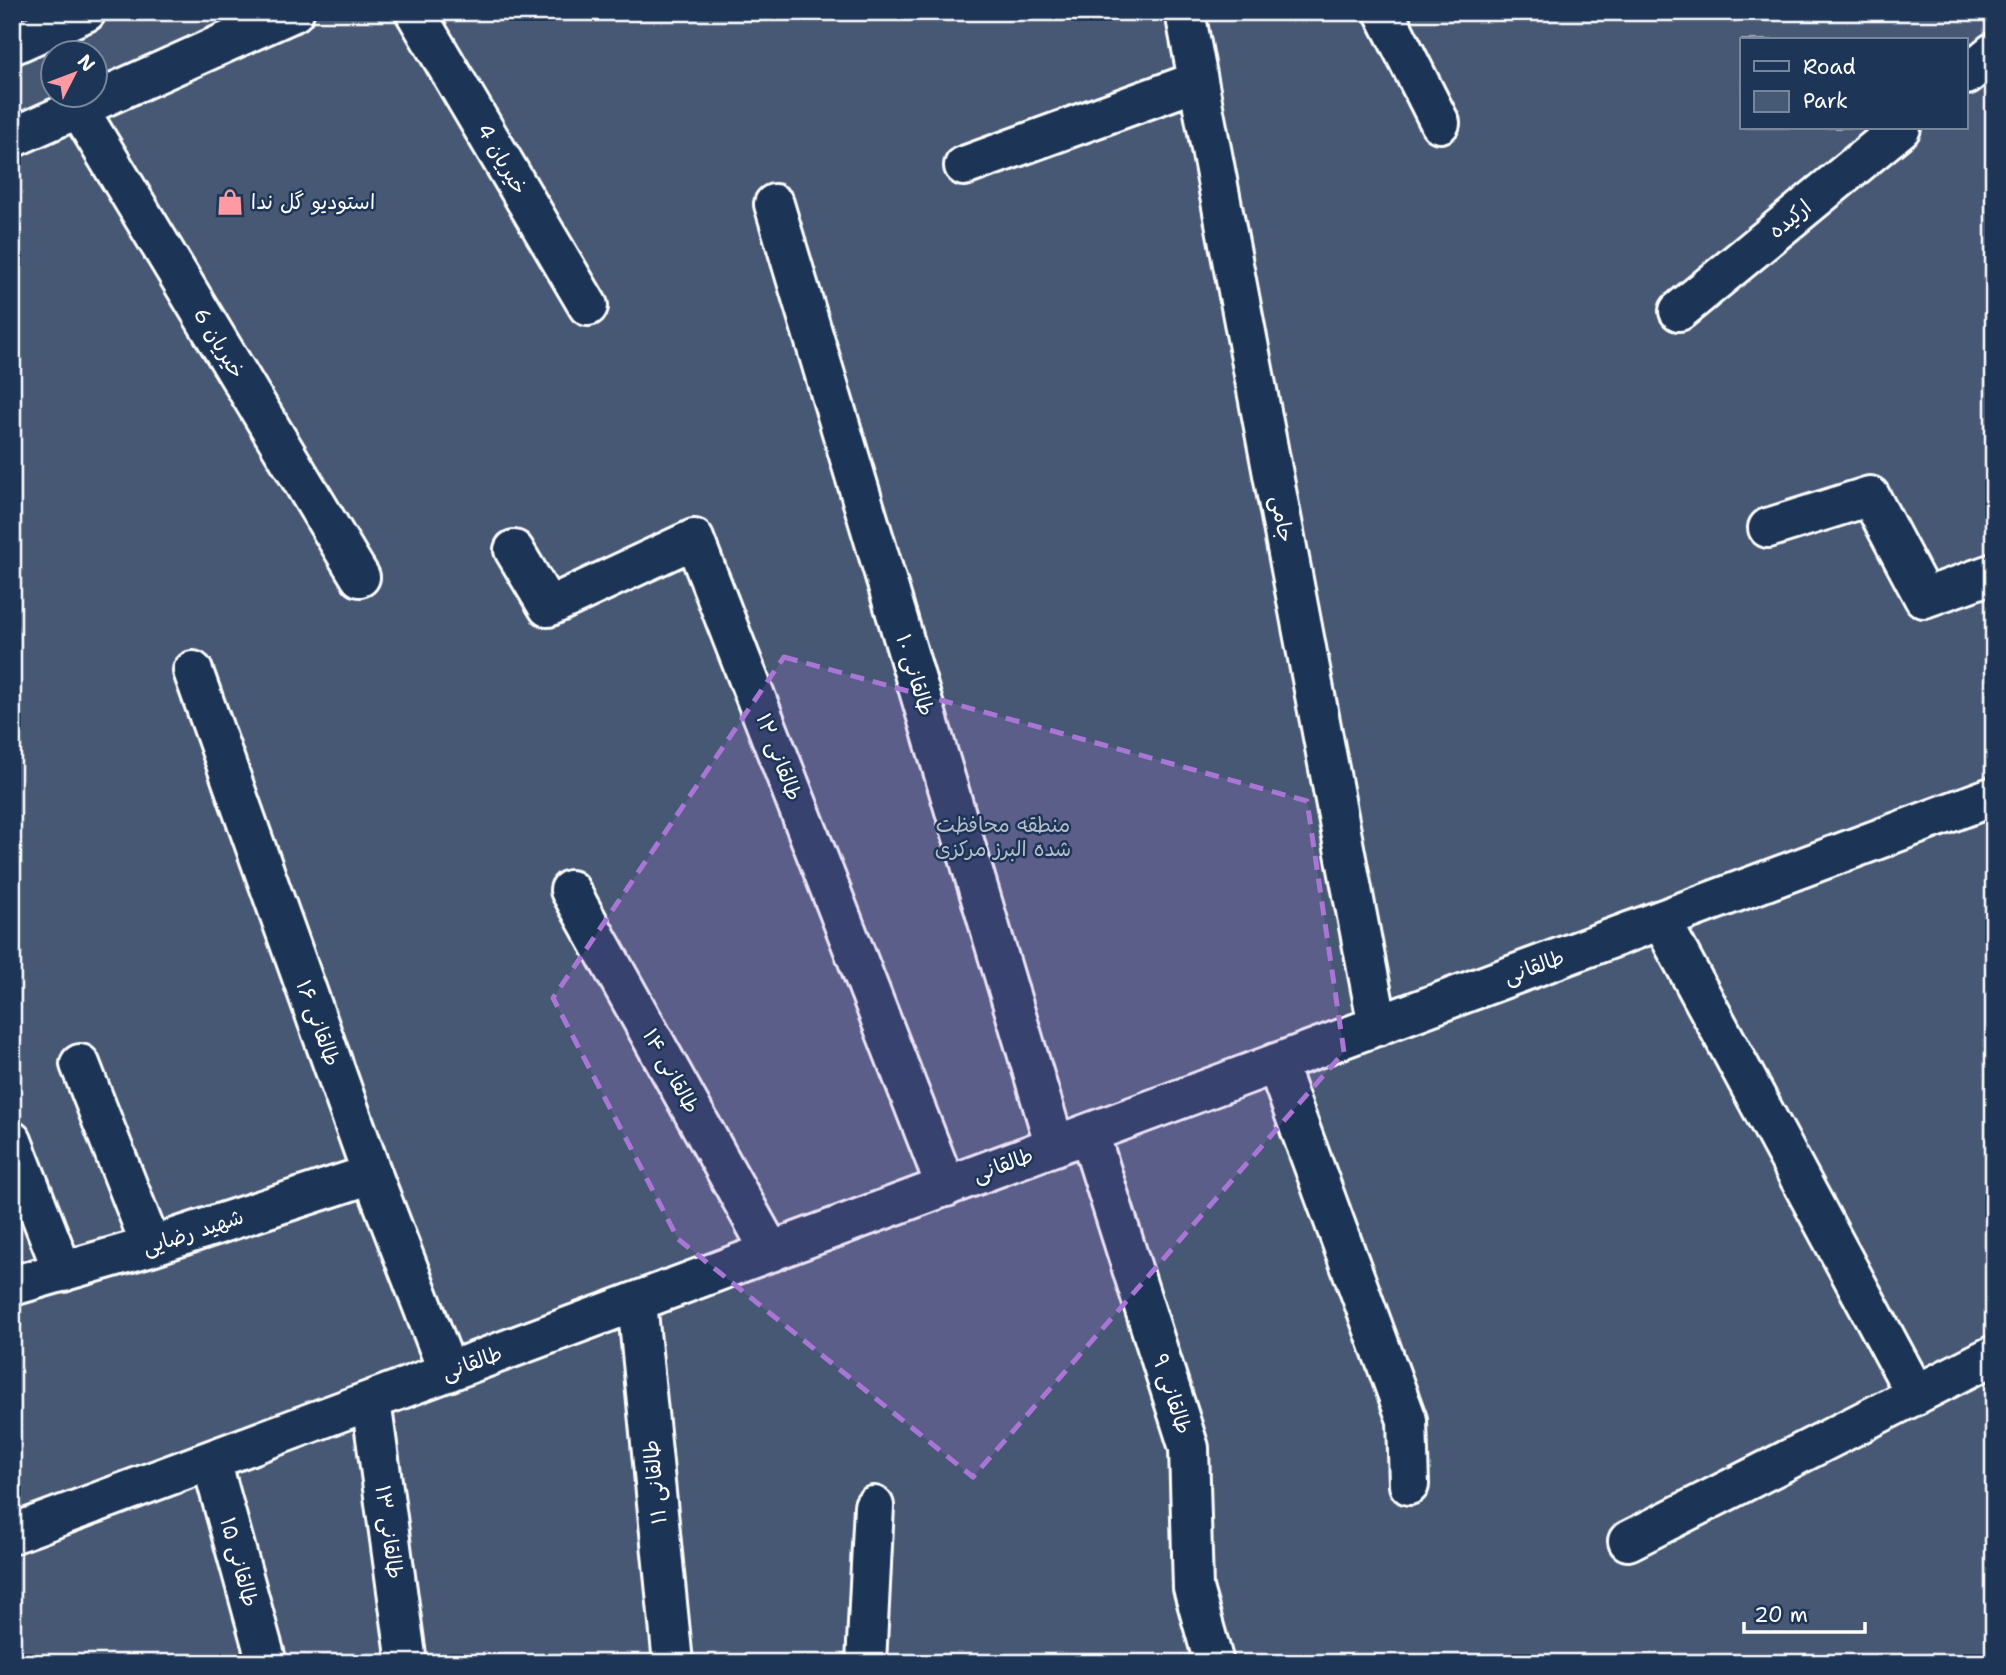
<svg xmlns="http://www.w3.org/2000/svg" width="2006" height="1675" viewBox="0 0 2006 1675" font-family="'Shantell Sans','Playpen Sans Arabic',sans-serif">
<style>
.green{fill:#465975;stroke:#a2acba;stroke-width:2;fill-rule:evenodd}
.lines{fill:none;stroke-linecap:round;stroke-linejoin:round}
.minor-casing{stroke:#fff;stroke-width:44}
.major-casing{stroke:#fff;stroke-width:44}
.minor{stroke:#1d3557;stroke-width:38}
.major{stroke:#1d3557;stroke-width:38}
.marked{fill:#a976d5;fill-opacity:0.2;stroke:#a976d5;stroke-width:5;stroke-dasharray:14 9;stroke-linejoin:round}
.labels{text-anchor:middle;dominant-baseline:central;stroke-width:5;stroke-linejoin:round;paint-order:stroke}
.street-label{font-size:21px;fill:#fff;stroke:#1d3557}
.poi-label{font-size:21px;fill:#fff;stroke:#1d3557;text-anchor:start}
.park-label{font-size:21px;fill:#b5bdc8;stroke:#1d3557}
</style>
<rect width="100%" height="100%" fill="#2a4161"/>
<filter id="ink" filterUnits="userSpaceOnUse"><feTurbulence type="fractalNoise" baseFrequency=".0143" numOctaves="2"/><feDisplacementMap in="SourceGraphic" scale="14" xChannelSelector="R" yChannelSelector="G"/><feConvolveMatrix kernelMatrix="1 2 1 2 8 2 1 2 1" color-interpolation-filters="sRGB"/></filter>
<g filter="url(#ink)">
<path class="green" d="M12,12H1994V1663H12ZM1742,40H1966V128H1742ZM52,52H94V94H52Z"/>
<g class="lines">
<defs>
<path id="minor" d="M415,12L588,306
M1185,12L1378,1026
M1384,12L1440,123
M1966,75L1994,52
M78,108L360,577
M964,166L1198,81
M774,204L1055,1146
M1679,311L1901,128
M1768,528L1870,496L1924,598L1994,573
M514,550L548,607L694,539L946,1187
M193,671L372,1174L448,1372
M570,890L771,1252
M1661,920L1916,1395
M1276,1063L1407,1420L1409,1485
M80,1064L151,1246
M1089,1133L1189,1448L1193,1588L1214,1663
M12,1141L63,1272
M12,1286L151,1246L372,1174
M637,1302L673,1663
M371,1401L407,1663
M211,1460L267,1663
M12,1534L1994,796
M1628,1541L1994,1355
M866,1663L874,1506"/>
<path id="major" d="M12,45L86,12
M12,138L294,12"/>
</defs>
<use href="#minor" class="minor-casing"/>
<use href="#major" class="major-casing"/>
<use href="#minor" class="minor"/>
<use href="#major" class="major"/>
</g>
</g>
<path class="marked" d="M784,657L1307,801L1344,1052L973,1477L678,1239L553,998Z"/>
<defs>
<symbol id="shop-bare" viewBox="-9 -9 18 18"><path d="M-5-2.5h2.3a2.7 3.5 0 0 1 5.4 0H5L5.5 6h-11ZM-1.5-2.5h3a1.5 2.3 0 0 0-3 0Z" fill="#ff9aa2" stroke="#1d3557" stroke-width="2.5" paint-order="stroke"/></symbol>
</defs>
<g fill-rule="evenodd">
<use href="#shop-bare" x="211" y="183" width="38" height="38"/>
</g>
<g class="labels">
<g class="street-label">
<text transform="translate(502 159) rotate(60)">خیریان 4</text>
<text transform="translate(1790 219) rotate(-39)">ارکیده</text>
<text transform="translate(219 343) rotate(59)">خیریان 6</text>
<text transform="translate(1282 519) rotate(79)">جامی</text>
<text transform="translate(915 675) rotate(73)">طالقانی ۱۰</text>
<text transform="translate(779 757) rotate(69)">طالقانی ۱۲</text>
<text transform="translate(1534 967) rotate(-20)">طالقانی</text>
<text transform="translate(318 1023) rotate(70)">طالقانی ۱۶</text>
<text transform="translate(671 1071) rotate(61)">طالقانی ۱۴</text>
<text transform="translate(1003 1165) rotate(-20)">طالقانی</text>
<text transform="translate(193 1232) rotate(-18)">شهید رضایی</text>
<text transform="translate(472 1363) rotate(-20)">طالقانی</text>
<text transform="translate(1172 1394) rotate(72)">طالقانی ۹</text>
<text transform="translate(655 1482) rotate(-96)">طالقانی ۱۱</text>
<text transform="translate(389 1532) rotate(82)">طالقانی ۱۳</text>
<text transform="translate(239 1562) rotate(75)">طالقانی ۱۵</text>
</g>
<g class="poi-label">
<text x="251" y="202">استودیو گل ندا</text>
</g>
<g class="park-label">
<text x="1003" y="825">منطقه محافظت<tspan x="1003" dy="24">شده البرز مرکزی</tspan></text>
</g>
</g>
<rect width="2006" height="1675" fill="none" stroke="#1d3557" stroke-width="42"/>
<rect x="21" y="21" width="1964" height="1633" fill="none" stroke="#fff" stroke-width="2.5" filter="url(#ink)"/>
<rect x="1740" y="38" width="228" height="91" fill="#1d3557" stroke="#77869a" stroke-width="2"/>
<rect x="1754" y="61" width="35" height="10" fill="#1d3557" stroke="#77869a" stroke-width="2"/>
<text x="1803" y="74" font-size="21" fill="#ffffff">Road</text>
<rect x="1754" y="91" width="35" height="21" fill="#465975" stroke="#77869a" stroke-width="2"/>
<text x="1803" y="108" font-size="21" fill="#ffffff">Park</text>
<g transform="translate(74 74) rotate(48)"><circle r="33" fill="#1d3557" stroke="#77869a" stroke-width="2"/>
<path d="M0-5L12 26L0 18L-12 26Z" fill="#ff9aa2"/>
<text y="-10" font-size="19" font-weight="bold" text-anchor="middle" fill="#ffffff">N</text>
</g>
<path d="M1744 1622v10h121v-10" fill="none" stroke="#ffffff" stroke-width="3.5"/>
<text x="1754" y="1622" font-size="21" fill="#ffffff" stroke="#1d3557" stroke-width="5" paint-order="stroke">20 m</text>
</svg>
